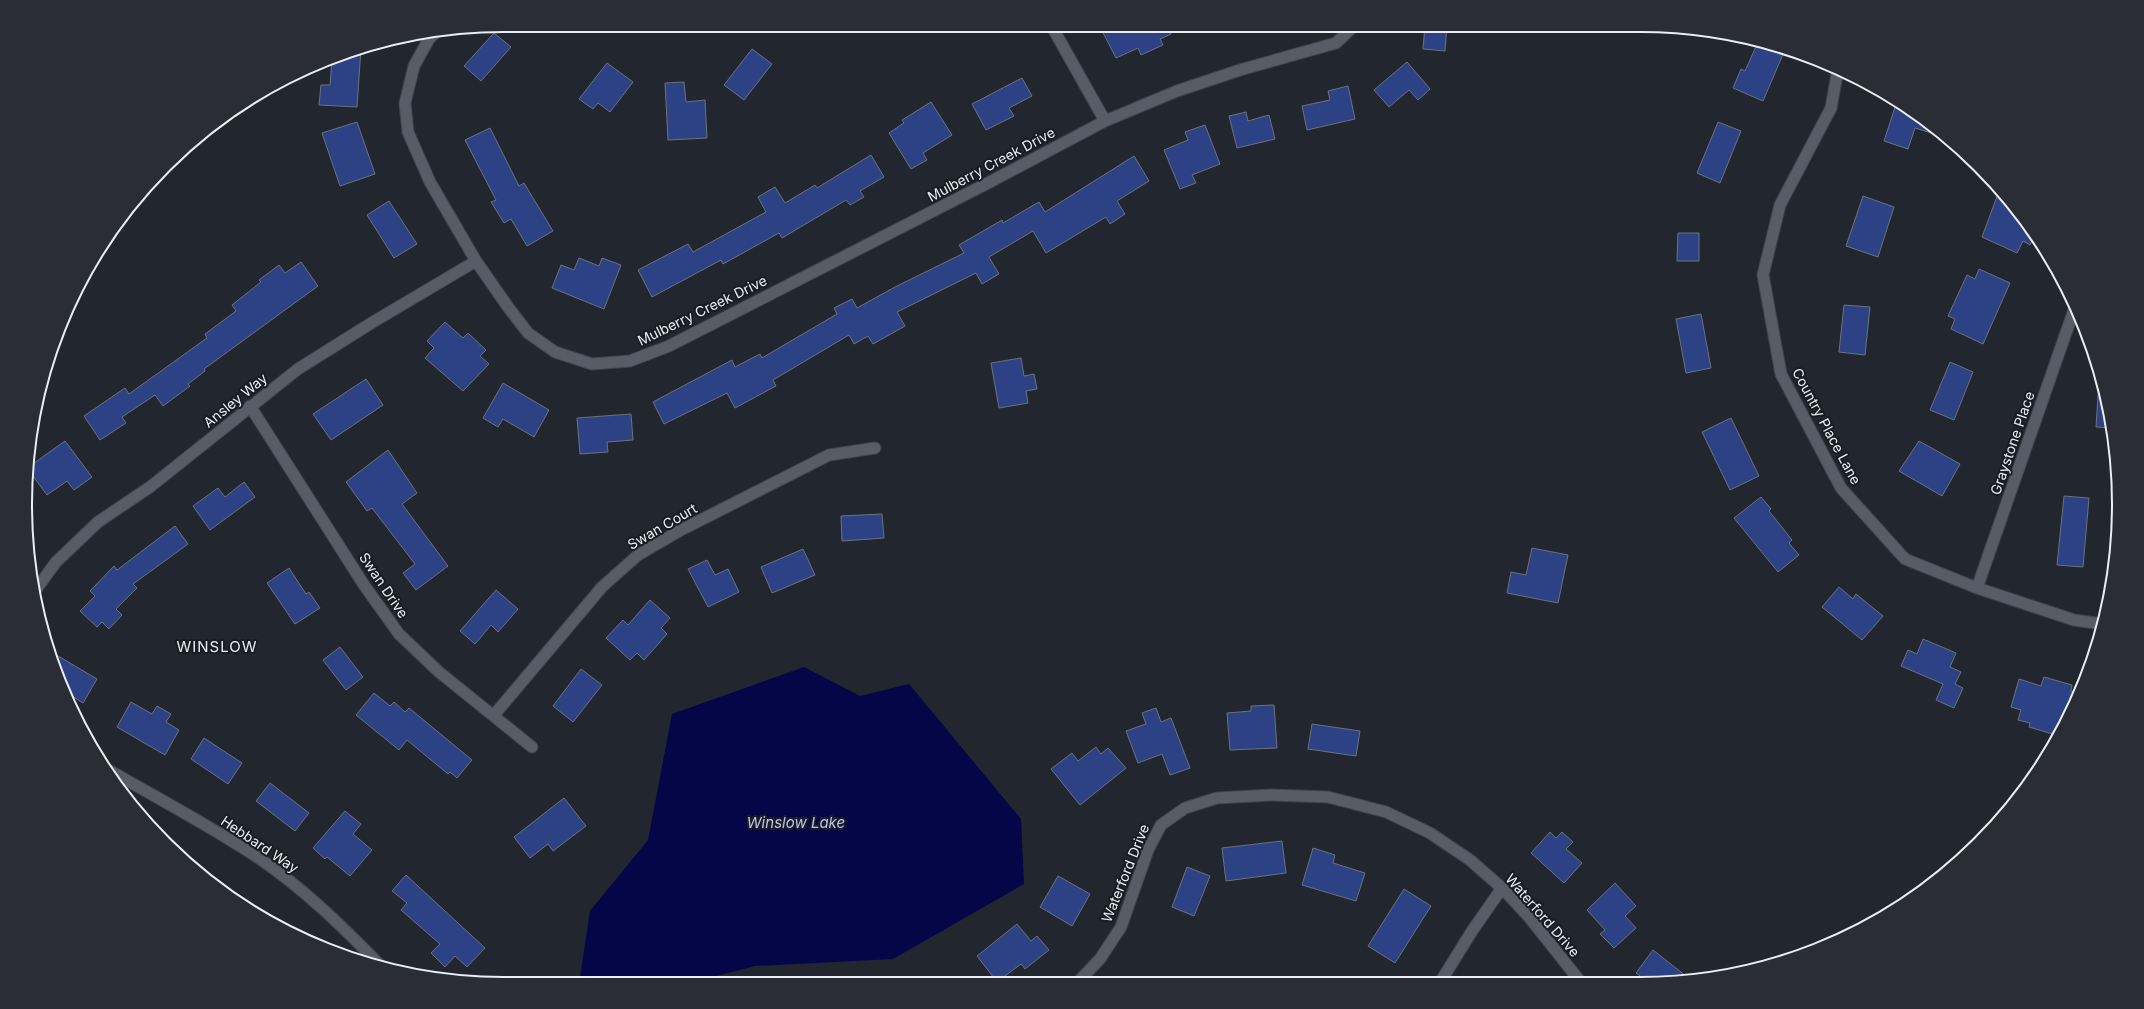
<svg xmlns="http://www.w3.org/2000/svg" width="2144" height="1009" viewBox="0 0 2144 1009" font-family="Inter,sans-serif">
<style>
.water{fill:#040647}
.building{fill:#2c4284;stroke:#6d727d}
.lines{fill:none;stroke-linecap:round;stroke-linejoin:round}
.minor-casing{stroke:#41444c;stroke-width:13}
.minor{stroke:#575c66;stroke-width:11}
.labels{text-anchor:middle;dominant-baseline:central;stroke-width:4;stroke-linejoin:round;paint-order:stroke}
.street-label{font-size:14px;fill:#eaedf3;stroke:#191c25}
.neighbourhood-label{font-size:15px;letter-spacing:1px;fill:#eaedf3;stroke:#191c25}
.water-label{font-size:15px;font-style:italic;fill:#b6c6ed;stroke:#191c25}
.rim{fill:none;stroke:#eaedf3;stroke-width:2}
</style>
<rect width="100%" height="100%" fill="#22262f"/>
<path class="water" d="M804,667L860,696L909,684L1021,819L1024,884L893,959L755,966L689,983L579,984L590,911L648,840L672,714Z"/>
<path class="building" d="M1099,25H1166L1171,34L1160,39L1163,45L1141,55L1138,48L1116,58Z
M1425,25H1447L1445,51L1423,49Z
M494,33L511,47L481,81L464,66Z
M1758,42L1784,52L1763,101L1733,88L1741,69L1745,71Z
M361,48L357,107L319,105L321,85H330L332,59Z
M752,49L772,64L744,100L724,85Z
M1407,62L1430,89L1418,100L1409,90L1389,107L1374,90Z
M607,63L633,82L610,112L598,103L593,109L579,99Z
M1022,78L1032,96L1009,108L1014,116L986,130L972,104Z
M684,82L686,102L705,100L707,138L668,140L665,83Z
M1348,86L1355,119L1307,130L1302,106L1330,100L1328,91Z
M1897,101L1906,106L1941,136L1915,128L1908,149L1884,141Z
M931,102L952,135L923,153L927,160L911,169L889,133L904,123L902,120Z
M1246,112L1248,121L1269,115L1275,139L1237,148L1229,116Z
M357,122L375,174L340,186L322,133Z
M1718,122L1741,131L1720,183L1697,173Z
M1205,125L1220,164L1192,175L1196,183L1180,189L1164,150L1188,140L1185,132Z
M490,128L519,186L524,183L553,231L527,246L511,219L504,223L491,202L496,200L465,140Z
M871,155L884,177L860,191L864,197L850,205L846,200L782,238L779,233L723,264L721,260L652,297L638,270L688,244L693,252L766,212L758,197L775,187L785,203L815,185L817,188Z
M1134,156L1149,181L1117,201L1125,214L1110,224L1106,217L1046,253L1033,231L989,257L999,274L982,284L976,273L897,312L905,326L873,344L868,336L854,344L849,335L773,380L776,386L735,408L727,393L664,424L653,402L732,360L735,367L760,354L762,358L837,314L834,308L852,299L857,308L895,287L964,253L959,245L1002,220L1003,223L1039,202L1045,212Z
M1999,191L2035,234L2030,245L2023,241L2017,253L1982,237Z
M1863,196L1894,207L1878,257L1846,246Z
M389,201L417,244L394,258L367,215Z
M1678,233H1699V261H1677Z
M579,258L599,266L602,258L621,265L604,309L552,288L561,265L574,270Z
M301,262L318,286L204,369L205,371L188,384L190,386L163,406L155,395L122,417L126,423L100,440L84,416L125,388L129,394L207,338L205,334L236,311L232,305L261,282L259,280L279,265L285,273Z
M1979,269L2010,283L1983,344L1951,329L1955,319L1948,316L1967,275L1975,279Z
M1844,305L1870,307L1865,355L1839,352Z
M1701,314L1711,368L1686,373L1676,319Z
M445,322L463,338L468,333L486,350L480,356L489,364L463,391L425,358L434,348L427,341Z
M1021,358L1024,376L1034,374L1037,389L1026,391L1028,403L999,408L991,363Z
M1950,362L1973,372L1954,420L1930,410Z
M366,379L383,405L331,440L313,414Z
M2099,380L2110,411L2111,428L2096,427Z
M503,383L549,410L534,437L503,419L498,427L483,418Z
M631,414L633,440L607,442L608,452L580,454L577,418Z
M1731,418L1759,476L1730,490L1702,432Z
M65,441L92,477L74,490L67,481L47,495L27,468Z
M1919,441L1960,464L1942,496L1899,471Z
M388,450L417,493L402,504L448,566L416,590L403,573L415,564L372,508L367,511L346,482Z
M244,482L255,497L210,530L193,506L218,488L225,497Z
M2064,496L2089,498L2083,567L2057,565Z
M1761,497L1771,509L1769,511L1792,540L1789,543L1799,555L1778,572L1734,518Z
M882,514L884,538L842,541L841,516Z
M175,526L188,544L133,584L137,588L116,609L122,615L109,629L102,622L97,627L80,611L95,596L90,591L114,566L117,570Z
M1532,548L1568,555L1558,603L1507,593L1511,572L1526,575Z
M803,549L815,575L772,593L761,567Z
M707,560L715,575L728,569L739,592L708,607L688,569Z
M289,568L306,594L309,592L320,608L295,624L267,583Z
M1839,587L1853,599L1856,594L1883,616L1862,640L1822,607Z
M496,590L518,609L498,632L491,625L475,644L460,631Z
M650,600L670,618L661,628L667,634L644,660L637,653L630,660L606,638L623,620L628,625Z
M1923,639L1956,653L1950,667L1961,672L1955,684L1963,688L1954,708L1936,700L1943,684L1901,666L1908,650L1917,654Z
M340,647L363,677L346,690L323,660Z
M48,650L97,679L83,703L64,691Z
M581,669L602,685L573,722L553,706Z
M2044,677L2072,685L2071,691L2079,694L2056,735L2029,727L2030,723L2018,720L2021,710L2011,707L2019,679L2041,686Z
M374,693L390,706L394,702L405,712L409,708L472,760L457,778L450,772L448,774L407,740L399,750L356,715Z
M131,702L152,714L157,706L171,714L166,722L179,730L165,755L117,727Z
M1274,705L1277,748L1230,750L1227,713L1251,711V706Z
M1156,708L1161,722L1171,718L1190,768L1170,775L1162,754L1138,763L1126,731L1146,724L1142,713Z
M1312,724L1360,731L1356,756L1308,749Z
M204,738L242,763L228,784L191,759Z
M1096,747L1101,754L1108,748L1126,768L1080,805L1051,769L1072,753L1078,761Z
M270,783L309,813L295,831L256,801Z
M564,798L586,826L553,851L548,844L530,858L514,837Z
M345,811L361,824L353,834L372,850L350,876L327,857L325,859L313,848Z
M1550,832L1556,838L1562,832L1573,842L1566,849L1582,863L1564,883L1531,853Z
M1282,841L1286,873L1226,881L1222,848Z
M1313,848L1335,855L1333,863L1365,873L1356,901L1302,885Z
M1187,867L1210,876L1194,916L1172,907Z
M406,875L485,948L467,967L455,956L445,967L431,953L440,944L401,910L407,903L392,891Z
M1058,876L1090,894L1072,926L1040,907Z
M1615,883L1636,906L1625,916L1636,928L1614,948L1600,934L1605,930L1587,910Z
M1404,889L1431,906L1395,963L1368,946Z
M1017,924L1031,941L1037,936L1049,950L1025,969L1021,964L997,982L977,956Z
M1653,950L1691,980H1646L1636,973Z"/>
<g class="lines">
<defs>
<path id="minor" d="M1051,25L1105,121
M436,32L429,39L414,66L405,103L408,132L430,182L476,261L508,307L528,333L555,352L592,364L630,361L669,346L988,183L1105,121L1177,91L1240,70L1336,43L1355,25
M1838,69L1831,108L1780,205L1763,275L1781,374L1841,488L1905,559L1977,588L2074,620L2102,624
M250,406L364,585L399,634L439,672L532,747
M1977,588L2075,307
M35,591L56,562L98,522L150,487L298,369L373,322L476,261
M494,715L602,587L638,555L681,530L829,455L875,448
M107,769C157,798 209,825 257,857C303,888 342,926 380,965
M1441,981L1472,931L1502,888
M1078,982L1100,959L1121,927L1148,850L1161,825L1185,808L1217,798L1271,795L1328,797L1386,812L1430,833L1470,860L1502,888L1529,917L1579,980"/>
</defs>
<use href="#minor" class="minor-casing"/>
<use href="#minor" class="minor"/>
</g>
<g class="labels">
<g class="street-label">
<text transform="translate(991 164) rotate(-28)">Mulberry Creek Drive</text>
<text transform="translate(702 310) rotate(-26)">Mulberry Creek Drive</text>
<text transform="translate(235 400) rotate(-39)">Ansley Way</text>
<text transform="translate(1827 426) rotate(62)">Country Place Lane</text>
<text transform="translate(2012 443) rotate(-71)">Graystone Place</text>
<text transform="translate(662 526) rotate(-30)">Swan Court</text>
<text transform="translate(384 585) rotate(56)">Swan Drive</text>
<text transform="translate(260 844) rotate(34)">Hebbard Way</text>
<text transform="translate(1125 873) rotate(-68)">Waterford Drive</text>
<text transform="translate(1543 915) rotate(49)">Waterford Drive</text>
</g>
<g class="neighbourhood-label">
<text x="217" y="646">WINSLOW</text>
</g>
<g class="water-label">
<text x="796" y="822">Winslow Lake</text>
</g>
</g>
<path d="M0 0H2144V1009H0ZM504 32H1640A472 472 0 0 1 2112 504V505A472 472 0 0 1 1640 977H504A472 472 0 0 1 32 505V504A472 472 0 0 1 504 32Z" fill="#2a2d35" fill-rule="evenodd"/>
<path class="rim" d="M504 32H1640A472 472 0 0 1 2112 504V505A472 472 0 0 1 1640 977H504A472 472 0 0 1 32 505V504A472 472 0 0 1 504 32Z"/>
</svg>
